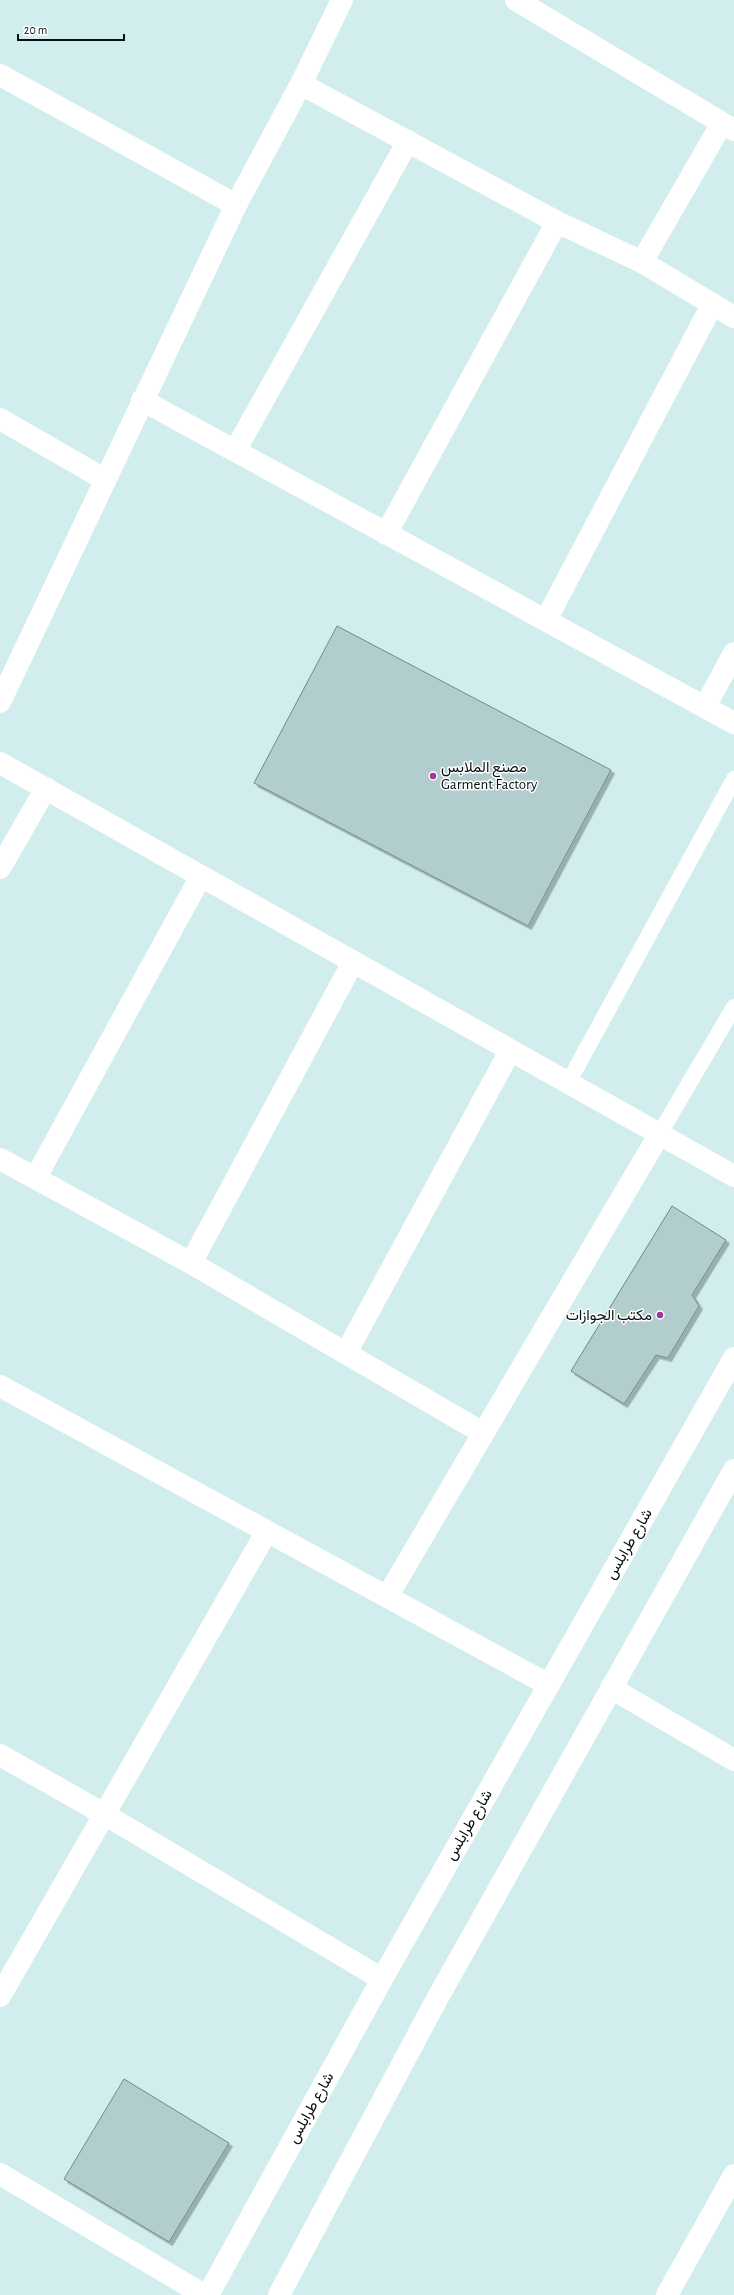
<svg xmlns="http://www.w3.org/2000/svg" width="734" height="2295" viewBox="0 0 734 2295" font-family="'Alegreya Sans',Vazirmatn,sans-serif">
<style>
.building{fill:#b1cdcd;stroke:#708a8a;filter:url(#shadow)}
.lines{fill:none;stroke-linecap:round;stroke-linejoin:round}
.service{stroke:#fff;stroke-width:16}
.minor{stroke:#fff;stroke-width:22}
.secondary{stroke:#fff;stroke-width:22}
.poi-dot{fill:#9f3699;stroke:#fff;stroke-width:1.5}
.labels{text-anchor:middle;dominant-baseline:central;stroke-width:3;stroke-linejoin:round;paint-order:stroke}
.poi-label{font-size:15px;fill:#060f0f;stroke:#fff;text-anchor:start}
.street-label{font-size:15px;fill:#060f0f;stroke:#fff}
</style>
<defs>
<filter id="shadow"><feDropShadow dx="3.5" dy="3.5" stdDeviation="0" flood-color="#0004"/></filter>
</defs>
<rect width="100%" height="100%" fill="#d1eded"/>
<path class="building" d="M337,626L611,770L528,926L254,783Z
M672,1206L726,1240L692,1295L699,1306L668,1358L656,1355L624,1404L571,1371Z
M124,2079L229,2143L169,2242L64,2179Z"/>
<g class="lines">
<path class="service" d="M568,1083L734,779
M660,1133L734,1007"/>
<path class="minor" d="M516,0L734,130
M0,75L236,205
M301,84L557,222L642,262L734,317
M642,262L722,123
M142,400L734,723
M0,419L104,479
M235,451L408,141
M386,534L557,222
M546,620L712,305
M0,702L236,205L301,84L342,0
M705,707L734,653
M0,763L734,1176
M0,868L46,788
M0,1159L191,1263L483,1433
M36,1177L201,876
M191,1263L353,962
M346,1353L510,1051
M0,1386L549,1685
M387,1597L660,1133
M611,1688L734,1760
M0,1755L104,1814L382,1979
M0,1996L267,1531
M0,2174L204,2295
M667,2295L734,2175"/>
<path class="secondary" d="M208,2295L382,1979L734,1358
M279,2295L437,1999L734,1470"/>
</g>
<g class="poi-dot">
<circle cx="433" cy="776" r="4"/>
<circle cx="660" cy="1315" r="4"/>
</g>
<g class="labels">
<g class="poi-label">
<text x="441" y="767">مصنع الملابس<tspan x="441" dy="17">Garment Factory</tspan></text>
<text x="652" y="1315" text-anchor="end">مكتب الجوازات</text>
</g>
<g class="street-label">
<text transform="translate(629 1544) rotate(-60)">شارع طرابلس</text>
<text transform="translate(469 1825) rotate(-60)">شارع طرابلس</text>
<text transform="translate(311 2108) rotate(-61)">شارع طرابلس</text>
</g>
</g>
<path d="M18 34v6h106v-6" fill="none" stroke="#060f0f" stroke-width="2"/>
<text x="24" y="34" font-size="12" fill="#060f0f" stroke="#ffffff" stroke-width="3" paint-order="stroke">20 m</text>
</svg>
